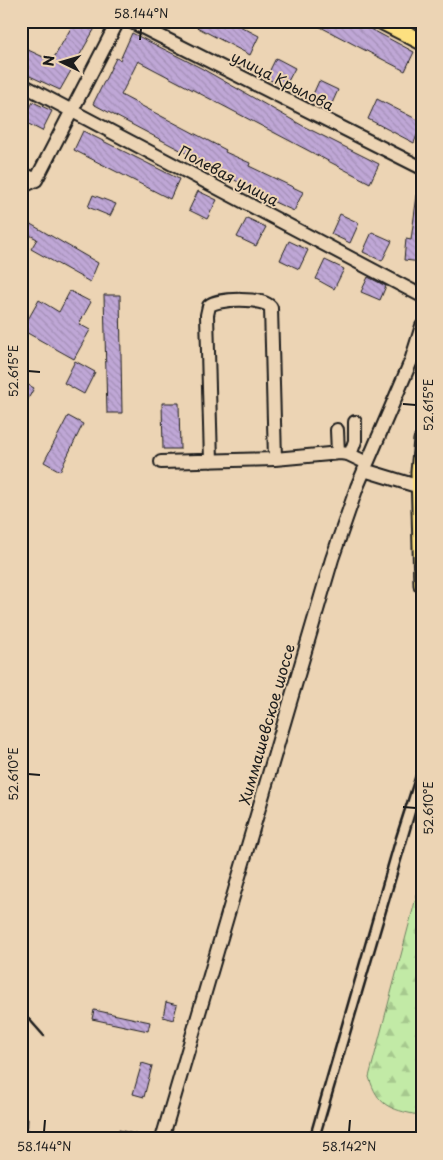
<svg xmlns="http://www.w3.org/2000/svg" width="443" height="1160" viewBox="0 0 443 1160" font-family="'Playpen Sans',sans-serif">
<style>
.forest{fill:url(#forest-firs);stroke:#6f8361}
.building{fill:url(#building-back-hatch);stroke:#1c1c1c}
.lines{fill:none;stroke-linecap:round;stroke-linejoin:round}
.minor-casing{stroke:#1c1c1c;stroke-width:16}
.major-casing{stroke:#1c1c1c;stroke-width:19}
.minor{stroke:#ecd4b4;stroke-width:12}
.major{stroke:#fde080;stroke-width:15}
.rail{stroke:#1c1c1c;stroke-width:2.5}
.ticks{fill:none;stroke:#1c1c1c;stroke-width:2}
.labels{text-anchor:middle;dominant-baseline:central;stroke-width:4;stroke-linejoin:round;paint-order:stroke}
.street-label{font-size:15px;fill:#1c1c1c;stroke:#ecd4b4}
.neatline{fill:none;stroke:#1c1c1c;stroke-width:2}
.ticks-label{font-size:12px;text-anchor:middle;fill:#1c1c1c}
</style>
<defs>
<pattern id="forest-firs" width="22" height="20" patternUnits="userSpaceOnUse" patternTransform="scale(1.25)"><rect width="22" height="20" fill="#c2eaa6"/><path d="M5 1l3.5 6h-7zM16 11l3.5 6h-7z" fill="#a6c88e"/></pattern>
<pattern id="building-back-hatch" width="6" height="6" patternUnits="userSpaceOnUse" patternTransform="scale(1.25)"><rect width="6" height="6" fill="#bfa7d6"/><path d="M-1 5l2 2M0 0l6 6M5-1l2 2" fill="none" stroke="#a48fb7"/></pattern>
</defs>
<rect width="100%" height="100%" fill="#ecd4b4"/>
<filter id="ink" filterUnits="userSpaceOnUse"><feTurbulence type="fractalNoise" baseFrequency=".02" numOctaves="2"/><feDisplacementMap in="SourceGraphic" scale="10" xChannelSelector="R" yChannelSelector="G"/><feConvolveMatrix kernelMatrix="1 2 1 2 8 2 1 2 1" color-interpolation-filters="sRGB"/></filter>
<g filter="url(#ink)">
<path class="forest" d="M422,875V1113L418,1115C389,1109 378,1106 369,1077Z"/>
<path class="building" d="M75,21H99L60,90L21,72V59L26,49L52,61Z
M185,21H235L234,23L259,36L250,55Z
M309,21H356L414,52L405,71Z
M132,33L201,68L303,126L379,164L370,183L138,61L121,95L226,150L225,152L250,163L249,166L303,192L294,211L248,190L249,187L222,174V172L93,104L116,58L120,60Z
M276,58L295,68L285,87L266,78Z
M319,81L338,90L329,110L310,101Z
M377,99L422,122L414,143L368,119Z
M33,102L52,111L42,131L23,121Z
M83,131L179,179L170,199L74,150Z
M198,191L217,200L207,219L189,210Z
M93,195L116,204L110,216L88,207Z
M417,195L422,196V262L404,260L406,239L411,240Z
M340,214L359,223L350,243L331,234Z
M247,218L266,227L256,246L237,237Z
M27,222L98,263L90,282L31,249L37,239L22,231Z
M372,232L392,241L382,261L363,252Z
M289,241L308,250L299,269L280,260Z
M325,260L344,269L334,289L316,279Z
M368,277L386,286L380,300L361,292Z
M70,291L91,302L79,324L90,330L74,359L22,330L39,300L59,312Z
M104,295H120L122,413H107Z
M75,361L95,372L84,394L64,383Z
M21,381L34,388L21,412Z
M162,403H179L180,449H163Z
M68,416L83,424L60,471L44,462Z
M166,1002L177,1005L173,1020L163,1017Z
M94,1010L150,1022L148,1031L92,1019Z
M142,1063L152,1066L144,1097L133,1094Z
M21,1119H28L27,1139H21Z
M119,1130L142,1136L141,1139H117Z"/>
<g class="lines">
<defs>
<path id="minor" d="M130,21L422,168
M21,84L422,296
M21,173L36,180
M36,180L118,21
M21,187L36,180
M337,430L338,453
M350,455L355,441V422
M211,461L207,315L209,306C217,298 265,297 271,308L275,459
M161,462L275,459L340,453L348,454L367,463
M364,470L420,487
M162,1139L332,559L357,487L411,361L422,326"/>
<path id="major" d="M381,21L422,42
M422,440L419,472L422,585"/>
</defs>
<use href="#minor" class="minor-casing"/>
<use href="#major" class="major-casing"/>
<use href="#minor" class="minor"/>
<use href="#major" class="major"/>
<path class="rail" d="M21,1010L44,1036
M309,1139L396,837L422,756
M319,1139L422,789"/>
</g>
</g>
<path class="ticks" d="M140,40L141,28M28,371L40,372M403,404L416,405M28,774L40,775M403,807L416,808M44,1132L45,1120M349,1132L350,1120"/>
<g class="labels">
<g class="street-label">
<text transform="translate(283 80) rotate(27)">улица Крылова</text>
<text transform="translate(229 175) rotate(28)">Полевая улица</text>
<text transform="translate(266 724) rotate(-74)">Химмашевское шоссе</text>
</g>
</g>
<rect width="443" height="1160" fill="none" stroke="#ecd4b4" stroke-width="55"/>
<g transform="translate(62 62) rotate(275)" stroke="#ecd4b4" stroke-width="4" paint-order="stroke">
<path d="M0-4L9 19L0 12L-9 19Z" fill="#1c1c1c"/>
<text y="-8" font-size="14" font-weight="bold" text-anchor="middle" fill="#1c1c1c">N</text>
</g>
<rect x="28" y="28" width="388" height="1104" class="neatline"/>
<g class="ticks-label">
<text x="141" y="18">58.144°N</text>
<text transform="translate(14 371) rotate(-90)" y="4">52.615°E</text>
<text transform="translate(429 405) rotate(-90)" y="4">52.615°E</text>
<text transform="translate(14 774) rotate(-90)" y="4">52.610°E</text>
<text transform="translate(429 808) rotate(-90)" y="4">52.610°E</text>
<text x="44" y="1151">58.144°N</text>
<text x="349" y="1151">58.142°N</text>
</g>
</svg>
